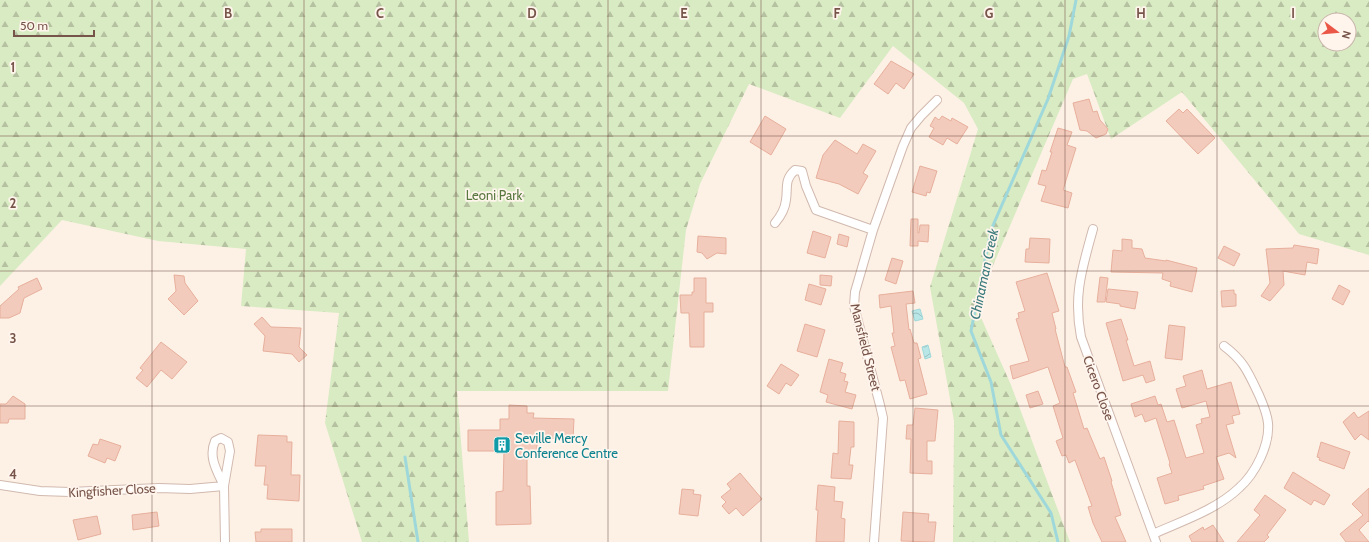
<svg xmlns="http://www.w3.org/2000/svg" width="1369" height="542" viewBox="0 0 1369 542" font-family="Cabin,sans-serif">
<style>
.forest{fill:url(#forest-firs);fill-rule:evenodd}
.water{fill:url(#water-waves);stroke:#9fd8da}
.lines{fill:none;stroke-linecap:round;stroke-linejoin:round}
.stream{stroke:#9fd8da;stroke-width:3}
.building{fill:#f3cbbc;stroke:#e7af9c}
.minor-casing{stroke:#d1b9ae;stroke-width:10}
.minor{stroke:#fff;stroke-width:8}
.grid{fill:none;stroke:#775449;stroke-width:1;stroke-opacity:0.55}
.labels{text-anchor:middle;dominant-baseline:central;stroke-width:3.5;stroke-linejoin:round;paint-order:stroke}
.park-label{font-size:13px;fill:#57783e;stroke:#fff5ed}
.street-label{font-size:13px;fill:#775449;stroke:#fff5ed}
.culture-label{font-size:13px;fill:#0d838f;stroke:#fff5ed;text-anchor:start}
.water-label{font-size:14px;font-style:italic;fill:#3c7b7d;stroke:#fff5ed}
.grid-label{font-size:13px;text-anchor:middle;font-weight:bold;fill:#775449;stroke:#fff5ed;stroke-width:3.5;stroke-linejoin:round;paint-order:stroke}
</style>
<defs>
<pattern id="forest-firs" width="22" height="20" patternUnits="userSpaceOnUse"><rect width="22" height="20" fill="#d9ebc3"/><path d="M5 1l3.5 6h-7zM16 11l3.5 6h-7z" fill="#b5c1a0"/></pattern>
<pattern id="water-waves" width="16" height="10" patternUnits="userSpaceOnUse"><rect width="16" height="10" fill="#b9e7e8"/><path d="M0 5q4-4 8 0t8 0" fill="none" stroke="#9bbebe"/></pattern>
</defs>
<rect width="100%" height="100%" fill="#fdf1e6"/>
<path class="forest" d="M0,0H1369V255L1299,234L1182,92L1111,139L1087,74L1073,79L979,298V313L1011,385L1070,542H953L954,421L930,287L978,129L964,103L893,46L840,118L749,84L700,184L686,230L668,391H457L469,542H362L325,423L339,313L241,306L246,249L158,241L62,220L0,286ZM1325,20H1349V44H1325Z"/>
<path class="water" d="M920,309L923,319L915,321L912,311Z
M928,345L931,357L925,359L922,347Z"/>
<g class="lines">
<path class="stream" d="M405,457L418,542
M1058,542L1051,513L1001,435L991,382L971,331L991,230L1048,99L1069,36L1076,0"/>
</g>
<path class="building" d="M891,61L914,74L904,89L896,83L888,94L874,84Z
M1089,99L1093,112L1097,111L1100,120L1108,129L1106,134L1096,138L1087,131L1080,130L1073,103Z
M1179,109L1183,113L1187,109L1215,138L1198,154L1166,121Z
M765,116L786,129L771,155L750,142Z
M942,116L951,121L952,118L968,127L957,144L947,138L943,145L929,137L934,128L930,126L935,117L939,120Z
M1058,128L1072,132L1067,145L1076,148L1063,190L1072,193L1068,208L1041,201L1046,186L1038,184L1042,170L1046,171L1052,152H1050Z
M835,140L857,154L863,144L876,151L863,173L868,176L858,194L839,184L816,178L823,155Z
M920,166L937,171L930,193L927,192L926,196L912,192Z
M911,219H918V233H919L920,225H929L928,242L918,241V246H910Z
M813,231L831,237L825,258L807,253Z
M839,234L849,237L847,247L837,244Z
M698,236L726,238V254L717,253L707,259L702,253L697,252Z
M1030,238L1050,239L1049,263L1025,262L1026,249H1029Z
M1122,239L1132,240V248L1142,249L1145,258L1166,261V260L1197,268L1192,292L1170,286L1171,282L1162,279L1163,273L1111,272L1113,250L1122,251Z
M1294,245L1319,249L1317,264L1307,262L1305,275L1283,271L1284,285L1270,301L1261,296L1270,283L1266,249L1293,248Z
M1224,246L1240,254L1234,266L1218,258Z
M892,258L903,261L896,284L885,280Z
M1047,273L1059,311L1052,313L1056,329H1055L1065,367H1067L1076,392L1073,393L1084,429L1087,428L1100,459L1104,457L1112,481L1111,482L1121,515L1115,517L1126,542H1102L1093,523L1088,507L1092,506L1075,460L1069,463L1066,455L1062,456L1056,441L1063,438L1053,406L1060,403L1048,367L1013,379L1010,366L1029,361L1016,319L1019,318L1018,313L1025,311L1016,282Z
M174,275L184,276L185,283L198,301L184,315L168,299L176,291Z
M820,275L832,276L831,286L820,285Z
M1100,277L1108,278L1105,302H1097Z
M37,278L42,289L24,298L20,313L9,318H0V306L19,289L18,287Z
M694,278H706V303H713V312H704V347H690L689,313H681L680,295H692V292H694Z
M809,284L826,289L821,305L805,300Z
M1339,285L1350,291L1343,305L1332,299Z
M1108,289L1138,292L1135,309L1120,306V304L1106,302Z
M1234,290V294H1236V306L1222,307L1221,291Z
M913,291L915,303L906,304L909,330L910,329L914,343H917L921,358L918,359L927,394L910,399L905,380L900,381L891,347L895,346L892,333H894L891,306L880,308L879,295Z
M262,317L271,327L301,328L299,347L307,355L299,362L292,354L263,351L265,336L254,324Z
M1121,319L1128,340H1126L1134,366L1150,361L1155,380L1146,383L1143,375L1123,381L1106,323Z
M805,324L825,330L817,357L797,351Z
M1169,325L1185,327L1182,360L1165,358Z
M161,342L187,362L172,379L161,370L147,387L136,378L143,370L140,368Z
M829,359L843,363L840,372L846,374L844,381L848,382L845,392L856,395L852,409L826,402L828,395L820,392Z
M781,364L799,375L791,386L786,383L779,394L767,386Z
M1202,370L1207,389L1231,382L1240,414L1232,416L1234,423L1226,425L1236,458L1229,453L1216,457L1224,479L1203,486L1204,489L1178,496L1179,500L1165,504L1157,478L1172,473L1169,464L1170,463L1156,418L1145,422L1142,414L1135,417L1131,404L1155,396L1158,405L1161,404L1167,422L1174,420L1186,458L1204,453L1196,425L1202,423L1201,419L1210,417L1206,401L1182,408L1176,389L1186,386L1183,376Z
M1038,391L1043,404L1030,408L1026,395Z
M13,396L25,404V419H9L8,423H0V404H6Z
M509,405L527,406V413H534L533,418L574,419L573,439L537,438V451H527V486H530L531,524L496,525V492L503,491L504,451H468V430H500V419H509Z
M915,408L938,410L935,441H927V461H932V474L910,473L911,439H906L907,425H913Z
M1369,411V440L1361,434L1355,440L1343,422L1354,412L1358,418Z
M839,421L854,422V447H851L849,465H853L851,479L831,478L833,453L838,454Z
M258,435L287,436V442H292L291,475H300L299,501L267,499L268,485H264L266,466H255Z
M100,439L121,446L115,461L107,458L105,463L88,456L93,444L98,445Z
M1321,442L1350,452L1344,469L1319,460L1320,458L1317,457Z
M1293,472L1330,495L1324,505L1314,500L1311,505L1284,488Z
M740,473L762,499L743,516L736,508L729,514L722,506L726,502L721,497L731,489L727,484Z
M818,485L835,487L834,501L843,502L841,518L845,519L844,542H816L818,510H816Z
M1369,488V522L1368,521L1359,530L1369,542H1346L1340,534L1363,515L1352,504Z
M682,489L694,490L693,494L701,495L698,516L679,514Z
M1265,495L1286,510L1267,535L1269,537L1264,542H1237L1260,515L1254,510Z
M157,512L159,526L133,530L132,515Z
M903,512L929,514L928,522H936L934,542L901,541Z
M97,516L101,534L78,540L73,520Z
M1213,525L1224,542H1192L1189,536L1203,527L1204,530Z
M261,529H292V542H256L255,532H261Z"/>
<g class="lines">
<defs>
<path id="minor" d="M775,223C781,216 785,209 786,200C788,187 784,180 795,170L802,171L806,186L816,210L873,230
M1093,229C1082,269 1073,295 1081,337L1156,542
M0,485L40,491L70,492L159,488L190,489L224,486
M224,486C217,471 208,457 215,441L221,438L228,442L230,451L224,486L225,542
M1153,534C1182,521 1216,510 1239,488C1255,474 1270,445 1268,423C1267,413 1263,404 1259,395C1248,372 1244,361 1224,346
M874,542L883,418L880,405L854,306L855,292L873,230L903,146L911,128L921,116L937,100"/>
</defs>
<use href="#minor" class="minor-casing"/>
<use href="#minor" class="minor"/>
</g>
<path class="grid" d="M152,0V542M304,0V542M456,0V542M608,0V542M761,0V542M913,0V542M1065,0V542M1217,0V542M0,136H1369M0,271H1369M0,406H1369"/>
<defs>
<symbol id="building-square" viewBox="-11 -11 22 22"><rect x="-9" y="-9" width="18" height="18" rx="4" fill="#0f9aa8" stroke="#fff5ed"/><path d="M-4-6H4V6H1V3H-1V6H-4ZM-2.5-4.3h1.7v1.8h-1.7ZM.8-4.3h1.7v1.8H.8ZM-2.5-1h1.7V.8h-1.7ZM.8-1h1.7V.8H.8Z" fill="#fff"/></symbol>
</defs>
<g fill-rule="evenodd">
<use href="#building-square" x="492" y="435" width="20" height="20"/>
</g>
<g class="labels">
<g class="park-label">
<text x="494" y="195">Leoni Park</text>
</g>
<g class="street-label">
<text transform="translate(866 347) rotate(76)">Mansfield Street</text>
<text transform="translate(1099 388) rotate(70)">Cicero Close</text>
<text transform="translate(112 490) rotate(-3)">Kingfisher Close</text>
</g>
<g class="culture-label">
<text x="515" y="438">Seville Mercy<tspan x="515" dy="15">Conference Centre</tspan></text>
</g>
<g class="water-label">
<text transform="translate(984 274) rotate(-78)">Chinaman Creek</text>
</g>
</g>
<g class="grid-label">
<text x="228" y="18">B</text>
<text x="380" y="18">C</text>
<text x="532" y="18">D</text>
<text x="684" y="18">E</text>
<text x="837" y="18">F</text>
<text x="989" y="18">G</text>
<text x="1141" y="18">H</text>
<text x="1293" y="18">I</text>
<text x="13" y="72">1</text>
<text x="13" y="208">2</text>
<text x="13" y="343">3</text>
<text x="13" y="479">4</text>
</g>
<g transform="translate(1337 32) rotate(106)"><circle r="19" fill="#fff5ed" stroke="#c9b5ab"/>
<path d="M0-3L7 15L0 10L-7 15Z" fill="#eb5747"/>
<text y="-6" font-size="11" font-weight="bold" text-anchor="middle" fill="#775449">N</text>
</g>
<path d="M14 30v6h80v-6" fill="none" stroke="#775449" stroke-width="2"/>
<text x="20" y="30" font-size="12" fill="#775449" stroke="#fff5ed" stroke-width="3" paint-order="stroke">50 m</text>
</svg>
